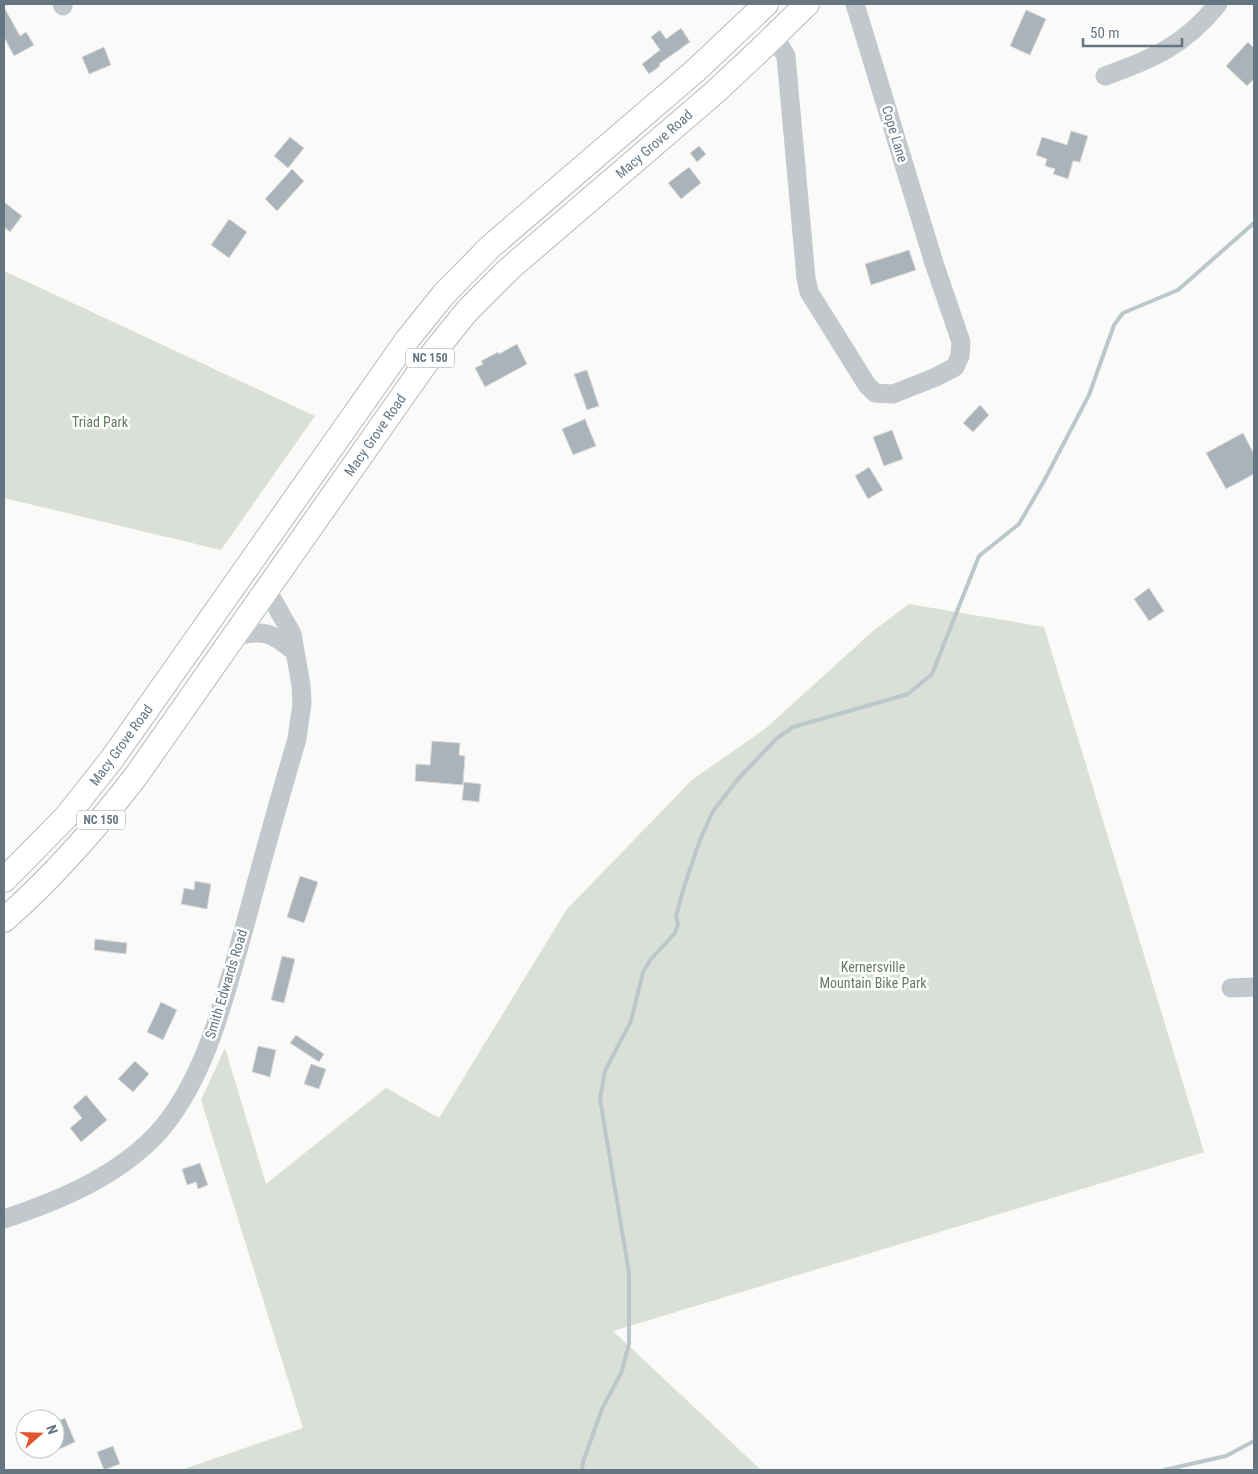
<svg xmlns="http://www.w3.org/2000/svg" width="1258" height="1474" viewBox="0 0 1258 1474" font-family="'Roboto Condensed',sans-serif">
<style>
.green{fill:#dadfd7}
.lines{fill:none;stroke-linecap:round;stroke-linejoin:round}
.stream{stroke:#bbc7cb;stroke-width:4}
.building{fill:#aab3b9;stroke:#dcdcda}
.major-casing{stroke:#b5babe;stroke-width:26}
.minor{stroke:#c3c8cc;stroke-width:19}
.major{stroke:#fff;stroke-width:24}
.labels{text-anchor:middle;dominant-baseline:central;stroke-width:5;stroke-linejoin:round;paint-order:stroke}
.shield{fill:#fff;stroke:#939fa8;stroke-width:1}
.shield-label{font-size:12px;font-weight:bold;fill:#657683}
.street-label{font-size:14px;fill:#657683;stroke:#fff}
.park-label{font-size:14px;fill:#687a64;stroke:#fff}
</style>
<rect width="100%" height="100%" fill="#fafaf8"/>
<path class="green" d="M4,271L315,416L221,550L4,498Z
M909,604L1044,627L1204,1152L613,1331L761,1470H181L303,1428L201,1100L225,1048L266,1184L386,1088L439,1118L567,909L692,780L766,728L873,631Z"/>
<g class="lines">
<path class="stream" d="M582,1470L583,1462L602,1409L622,1371L629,1344V1273L600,1099L605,1071L631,1021L643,972L651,959L675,933L678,924L676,916L684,887L700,840L713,811L739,778L776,739L793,727L908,694L932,674L979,556L1019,524L1044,481L1089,395L1114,325L1123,313L1178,290L1254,223
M1164,1470L1226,1456L1254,1441"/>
</g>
<path class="building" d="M4,7L20,36L26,32L34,45L14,56L4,37Z
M1026,10L1046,19L1030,55L1010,46Z
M681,28L690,42L659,64L660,66L649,74L642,64L660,50L651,37L660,30L666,39Z
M1248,42L1254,48V79L1247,86L1226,66Z
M104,47L111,65L89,74L82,57Z
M1071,131L1088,136L1080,162L1073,161L1068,179L1053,174L1055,169L1045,166L1047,159L1036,155L1042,137L1067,145Z
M290,137L304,148L288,168L274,156Z
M699,146L706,154L697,162L690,153Z
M689,167L701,183L681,199L668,183Z
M292,169L304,181L277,211L265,199Z
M4,202L22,216L10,232L4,227Z
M229,219L247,232L229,258L211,245Z
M909,250L916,270L871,285L865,264Z
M517,344L527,364L485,387L475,368L483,364L481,361L498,352L499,354Z
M587,370L599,406L587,410L574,374Z
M980,405L989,415L973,432L963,423Z
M585,419L596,446L573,455L562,429Z
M892,430L903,459L884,466L873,437Z
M1243,433L1254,454V474L1226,489L1206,453Z
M869,467L883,490L868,499L855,476Z
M1149,588L1164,611L1149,621L1134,599Z
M432,741L460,743L459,755L465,756L463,785L415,781L416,764L430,765Z
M464,782L481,784L479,802L462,800Z
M300,876L318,882L304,923L287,917Z
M195,881L211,884L207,909L181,904L184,888L194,890Z
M95,939L127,943L126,954L94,950Z
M282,956L295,959L284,1003L271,1000Z
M161,1002L177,1010L163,1040L147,1032Z
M296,1035L324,1054L319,1062L290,1043Z
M258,1046L276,1050L270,1077L252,1072Z
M135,1061L149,1074L133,1092L118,1079Z
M311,1064L326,1069L319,1089L304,1084Z
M86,1095L107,1120L81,1142L70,1128L82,1118L73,1107Z
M200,1163L208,1185L198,1189L196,1182L187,1185L182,1169Z
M65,1418L75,1442L55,1451V1422Z
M113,1446L120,1464L104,1470L97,1452Z"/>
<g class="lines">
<defs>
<path id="major" d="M4,880L66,817L112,759L407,340L444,294L490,247L695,71L766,4
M4,920C53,877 96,828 136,776L430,357L467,311L509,269L714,93L759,51L807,4"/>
</defs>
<use href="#major" class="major-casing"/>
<path class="minor" d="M62,4L63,6
M774,36L786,56L806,278L809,292L867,385L875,393L893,394L936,377L955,367L960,356L961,342L934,263L855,4
M1105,76C1153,59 1185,45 1218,4
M233,637C262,629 272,632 295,652
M1231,988L1254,987
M4,1219C58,1201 114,1178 155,1136C206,1082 226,992 246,921C262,861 279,800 297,739L302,703L301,685L292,634L267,590"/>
<use href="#major" class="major"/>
</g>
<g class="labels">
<g class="shield">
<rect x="406" y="348.5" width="48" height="19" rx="4"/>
<rect x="77" y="810.5" width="48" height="19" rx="4"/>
</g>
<g class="shield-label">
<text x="430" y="358">NC 150</text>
<text x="101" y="820">NC 150</text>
</g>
<g class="street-label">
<text transform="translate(895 134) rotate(73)">Cope Lane</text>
<text transform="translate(654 144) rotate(-41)">Macy Grove Road</text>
<text transform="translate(375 435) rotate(-55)">Macy Grove Road</text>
<text transform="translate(121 745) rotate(-54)">Macy Grove Road</text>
<text transform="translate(226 984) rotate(-73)">Smith Edwards Road</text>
</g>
<g class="park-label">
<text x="100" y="422">Triad Park</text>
<text x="873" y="967">Kernersville<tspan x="873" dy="16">Mountain Bike Park</tspan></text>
</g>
</g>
<rect width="1258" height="1474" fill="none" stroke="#657683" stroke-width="10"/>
<g transform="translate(40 1434) rotate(70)"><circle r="24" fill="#ffffff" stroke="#c1c8cd"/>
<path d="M0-4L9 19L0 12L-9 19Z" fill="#e4572e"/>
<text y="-8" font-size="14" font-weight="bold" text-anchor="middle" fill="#657683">N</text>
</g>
<path d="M1083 38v8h99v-8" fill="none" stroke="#657683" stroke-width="2.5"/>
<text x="1090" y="38" font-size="15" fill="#657683" stroke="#ffffff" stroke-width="4" paint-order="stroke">50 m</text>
</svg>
